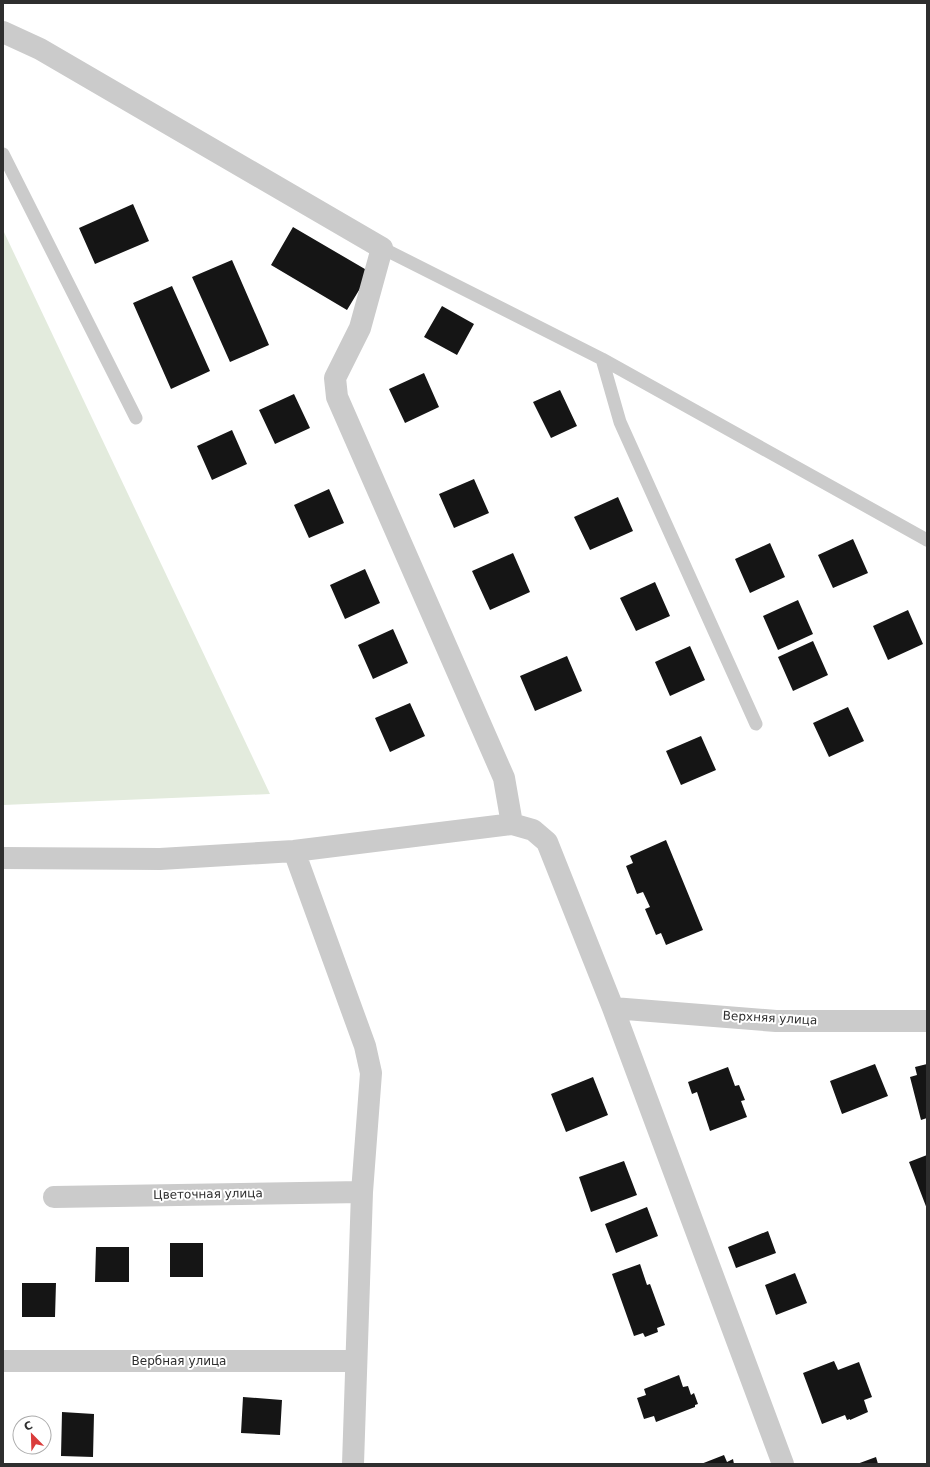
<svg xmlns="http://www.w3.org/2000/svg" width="930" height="1467" viewBox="0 0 930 1467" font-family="'DejaVu Sans',sans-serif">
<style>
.green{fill:#e3ebdd}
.building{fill:#151515}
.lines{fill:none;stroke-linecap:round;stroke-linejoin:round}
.lane{stroke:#cbcbcb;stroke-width:13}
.street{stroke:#cbcbcb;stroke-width:22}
.labels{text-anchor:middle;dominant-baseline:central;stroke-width:4;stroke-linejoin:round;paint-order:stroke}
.street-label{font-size:12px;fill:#2e2e2e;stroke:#fff}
</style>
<rect width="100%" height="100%" fill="#fff"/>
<path class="green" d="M3,230L270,794L3,805Z"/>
<path class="building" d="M133,204L149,241L95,264L79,228Z
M293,227L370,272L347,310L271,265Z
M232,260L269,345L230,362L192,277Z
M172,286L210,371L171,389L133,303Z
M442,306L474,324L457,355L424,337Z
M424,373L439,407L405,423L389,389Z
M560,390L577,426L551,438L533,402Z
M294,394L310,428L275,444L259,410Z
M232,430L247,464L212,480L197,446Z
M474,479L489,513L454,528L439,494Z
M329,489L344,523L309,538L294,505Z
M618,497L633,531L590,550L574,517Z
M853,539L868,573L833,588L818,555Z
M770,543L785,577L750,593L735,559Z
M513,553L530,592L490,610L472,571Z
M365,569L380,603L345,619L330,585Z
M655,582L670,616L636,631L620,598Z
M798,600L813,634L778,650L763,616Z
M908,610L923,644L888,660L873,626Z
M393,629L408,663L373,679L358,645Z
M813,641L828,675L793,691L778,657Z
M690,646L705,680L670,696L655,662Z
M567,656L582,691L535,711L520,676Z
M410,703L425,736L390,752L375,718Z
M848,707L864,741L829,757L813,723Z
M701,736L716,770L681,785L666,751Z
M666,840L703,930L666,945L661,933L656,935L645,909L650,907L643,892L637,894L626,866L633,863L630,856Z
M875,1064L888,1096L842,1114L830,1081Z
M927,1064V1118L921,1120L910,1077L917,1075L915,1067Z
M728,1067L735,1086L739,1085L745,1100L741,1101L747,1117L710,1131L697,1092L692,1094L688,1082Z
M593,1077L608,1115L566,1132L551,1094Z
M927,1155V1209L909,1162Z
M624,1161L637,1195L591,1212L579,1177Z
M647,1207L658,1236L616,1253L605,1224Z
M768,1231L776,1253L736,1268L728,1247Z
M170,1243H203V1277H170Z
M96,1247H129V1282H95Z
M640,1264L647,1285L650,1284L665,1325L657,1328L658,1332L645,1337L643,1333L634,1336L612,1274Z
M795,1273L807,1303L776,1315L765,1285Z
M22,1283H56L55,1317H22Z
M834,1361L838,1370L859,1362L872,1397L864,1400L868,1412L850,1420V1419L847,1420L845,1415L822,1424L803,1373Z
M679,1375L683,1387L688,1386L691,1395L694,1393L698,1404L695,1405V1407L656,1422L654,1416L644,1419L637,1398L646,1395L644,1389Z
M243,1397L282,1400L280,1435L241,1433Z
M62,1412L94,1414L93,1457L61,1456Z
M724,1455L727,1462L733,1459L734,1464H701Z
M876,1457L878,1464H857Z"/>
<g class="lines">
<path class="lane" d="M3,154L136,418
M382,248L602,359L927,540
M602,359L620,422L756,724"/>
<path class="street" d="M3,32L40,49L382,248L360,328L335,378L337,397L504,778L512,824
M294,851L365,1046L371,1073L362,1192L353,1464
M3,858L160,859L294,851L512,824L533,830L547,842L613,1008L783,1464
M613,1008L776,1021H927
M54,1197L362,1192
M3,1361H356"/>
</g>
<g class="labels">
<g class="street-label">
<text transform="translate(770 1018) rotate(3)">Верхняя улица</text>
<text transform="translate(208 1194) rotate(-1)">Цветочная улица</text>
<text x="179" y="1361">Вербная улица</text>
</g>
</g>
<rect width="930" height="1467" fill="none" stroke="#2e2e2e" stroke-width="8"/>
<g transform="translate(32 1435) rotate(337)"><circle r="19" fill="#ffffff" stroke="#ababab"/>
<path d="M0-3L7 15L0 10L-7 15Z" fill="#da3c3b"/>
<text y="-6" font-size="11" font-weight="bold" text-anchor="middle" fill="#2e2e2e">С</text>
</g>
</svg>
